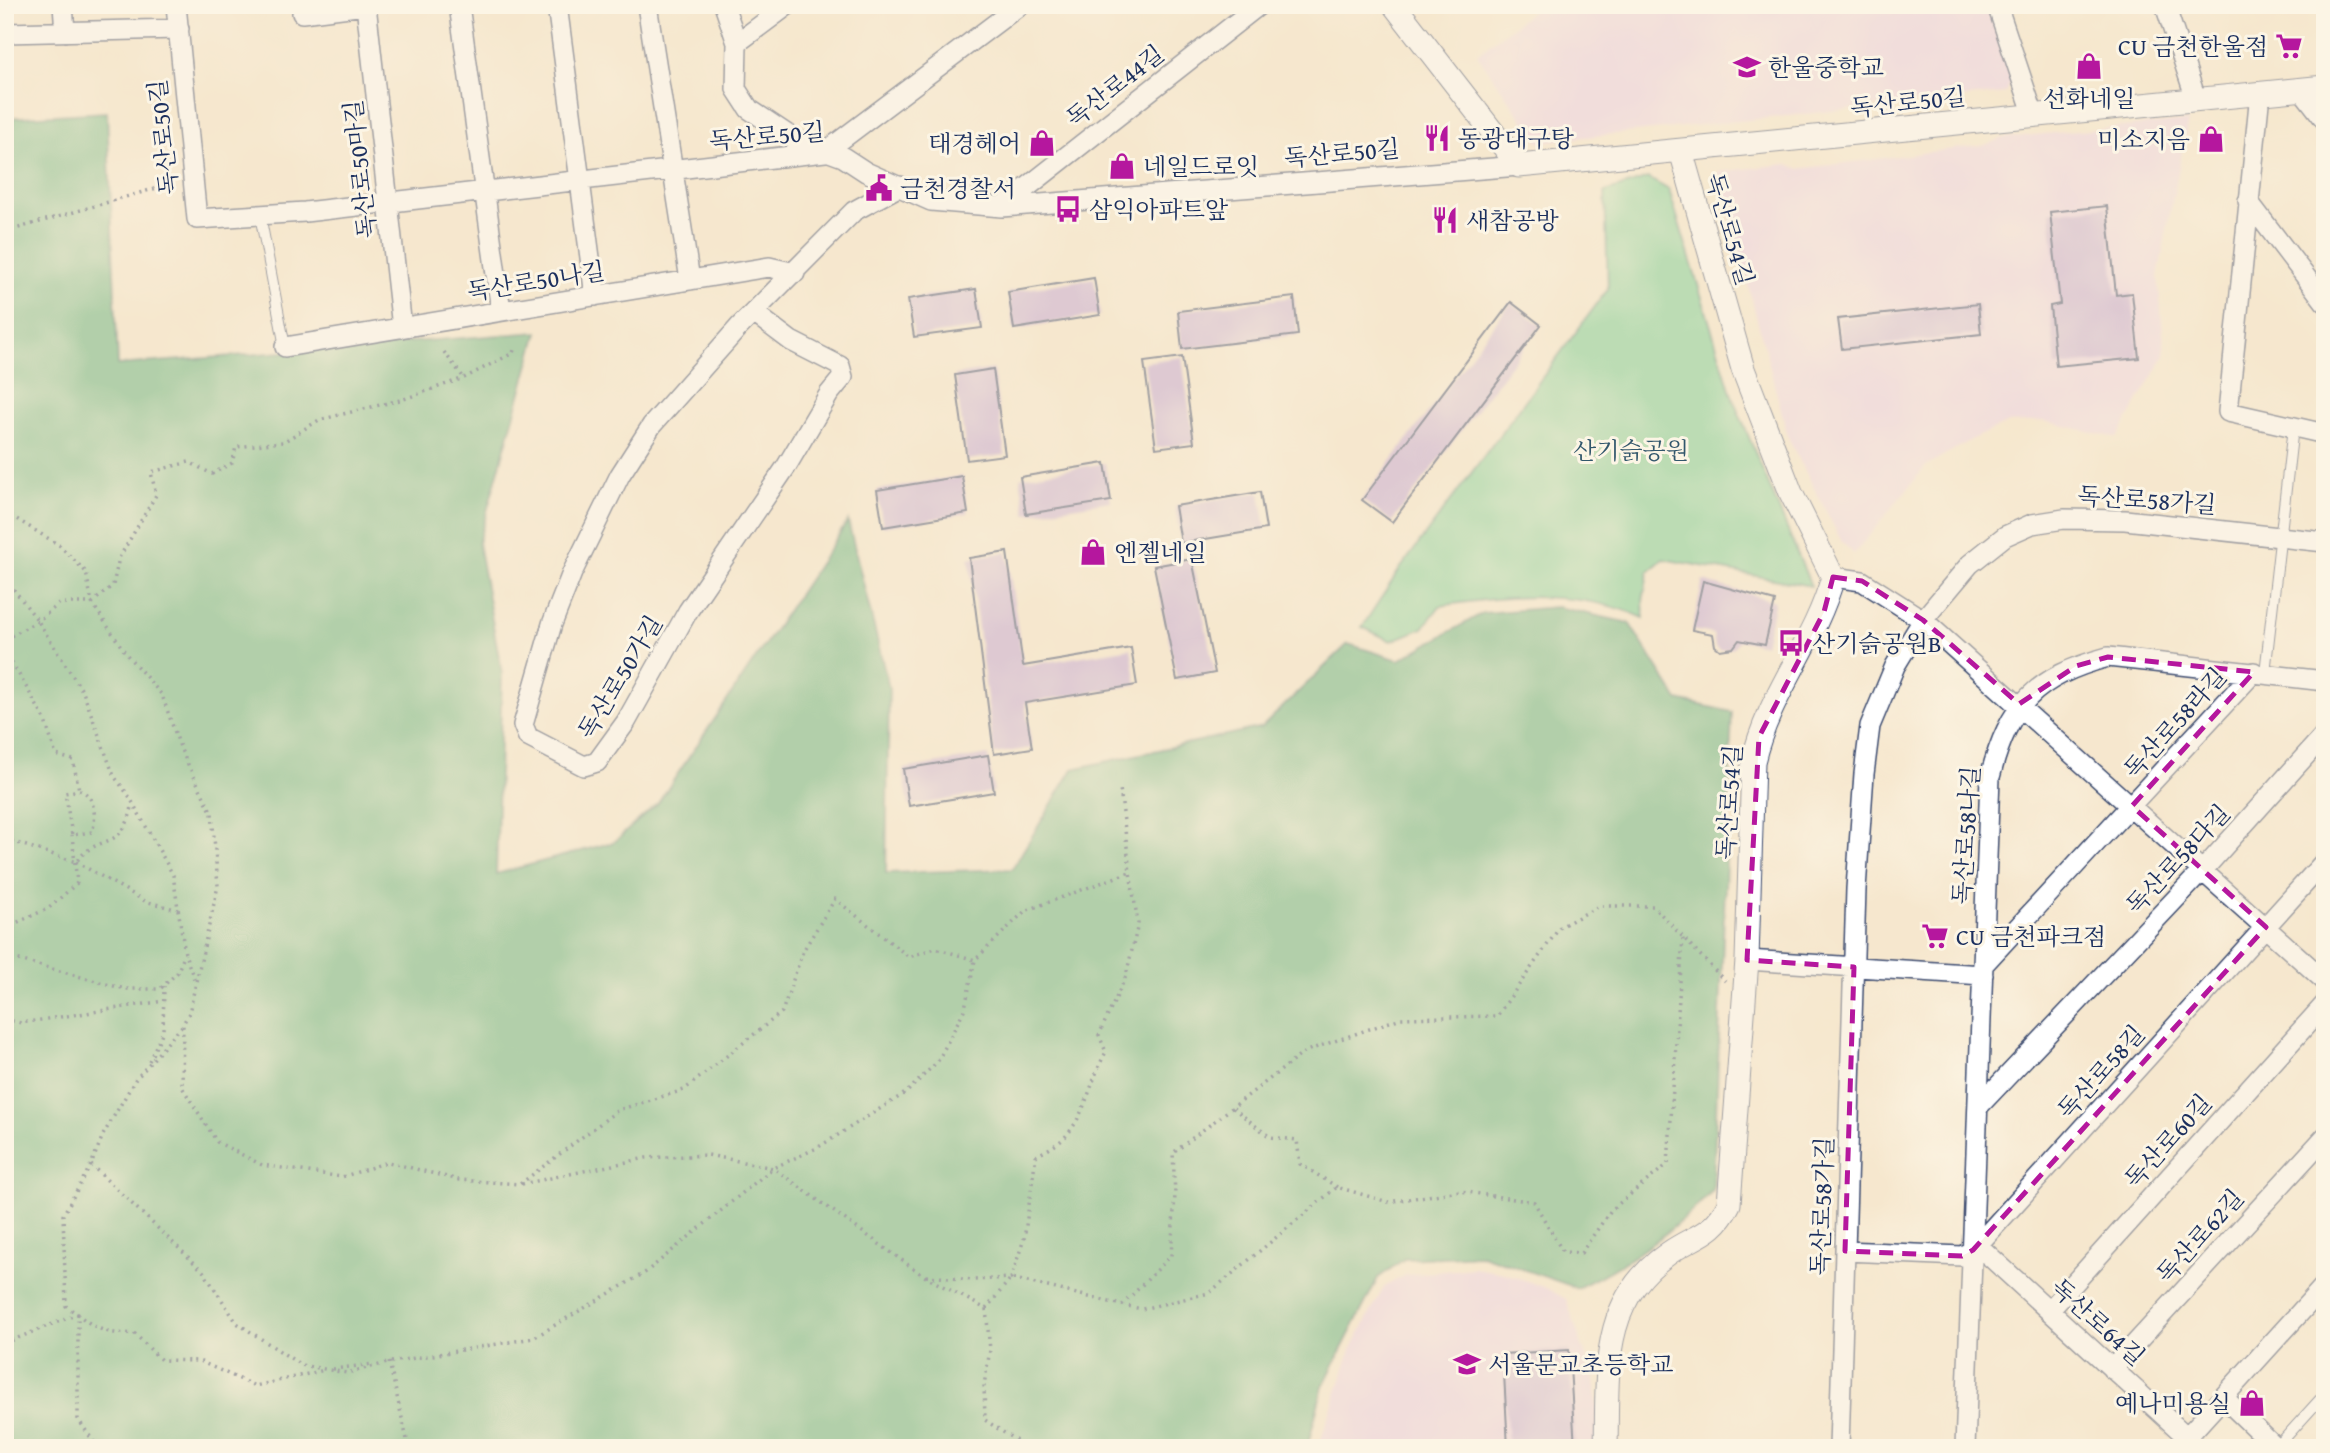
<svg xmlns="http://www.w3.org/2000/svg" width="2330" height="1453" viewBox="0 0 2330 1453" font-family="'Gentium Book Plus','Noto Serif KR',serif">
<style>
.built{fill:#ecd1ea}
.green{fill:#76cf95;stroke:#487f7a;stroke-width:2}
.forest{fill:#60b27e;stroke:#3e706e;stroke-width:2}
.building{fill:#c1a5d8}
.lines{fill:none;stroke-linecap:round;stroke-linejoin:round}
.service-casing{stroke:#3c4b6f;stroke-width:12}
.minor-casing{stroke:#3c4b6f;stroke-width:22}
.tertiary-casing{stroke:#3c4b6f;stroke-width:25}
.path{stroke:#3c4b6f;stroke-width:3.5;stroke-dasharray:2 5;stroke-linecap:butt}
.service{stroke:#fff;stroke-width:10}
.minor{stroke:#fff;stroke-width:19}
.tertiary{stroke:#fff;stroke-width:23}
.marked{fill:none;stroke:#b5179e;stroke-width:5;stroke-dasharray:14 9;stroke-linejoin:round}
.labels{text-anchor:middle;dominant-baseline:central;stroke-width:6;stroke-linejoin:round;paint-order:stroke}
.poi-label{font-size:24px;fill:#1b2f5e;stroke:#fcf5e5;text-anchor:start}
.street-label{font-size:24px;fill:#1b2f5e;stroke:#fcf5e5}
.park-label{font-size:24px;fill:#32576c;stroke:#fcf5e5}
</style>
<rect width="100%" height="100%" fill="#fcf5e5"/>
<filter id="ink" filterUnits="userSpaceOnUse"><feTurbulence type="fractalNoise" baseFrequency=".0143" numOctaves="2"/><feDisplacementMap in="SourceGraphic" scale="14" xChannelSelector="R" yChannelSelector="G"/><feConvolveMatrix kernelMatrix="1 2 1 2 8 2 1 2 1" color-interpolation-filters="sRGB"/></filter>
<filter id="wash" filterUnits="userSpaceOnUse"><feTurbulence type="fractalNoise" baseFrequency=".00686" numOctaves="4" result="noise"/><feDisplacementMap in="SourceGraphic" scale="28" xChannelSelector="R" yChannelSelector="G"/><feGaussianBlur stdDeviation="1.57" result="paint"/><feColorMatrix in="noise" values="0 0 0 0 0 0 0 0 0 0 0 0 0 0 0 0 0 1.4 0 .05"/><feComposite in="paint" operator="in"/></filter>
<g filter="url(#wash)">
<rect width="100%" height="100%" fill="#f6e7ce"/>
<path class="built" d="M1540,5H1987L2012,79L2006,93L1538,142L1477,54Z
M2188,121L2158,276L2165,356L2117,438L2044,421L2009,423L1978,436L1927,465L1854,554L1842,542L1789,440L1718,172L1787,164L1799,169L1985,145L2003,138Z
M1474,1268L1504,1273L1544,1287L1566,1299L1594,1379L1598,1416L1597,1448H1318L1351,1350L1384,1287L1405,1275Z"/>
<path class="green" d="M1648,178L1669,190L1733,399L1811,586L1663,559L1648,572L1643,601L1644,618C1581,590 1507,595 1440,606L1423,628L1391,641L1362,627L1400,569L1608,289L1605,192Z"/>
<path class="forest" d="M107,112L118,365L538,332L478,543L502,674L496,874L614,842L658,803L848,521L889,688L886,873L1012,869L1073,769L1262,727L1348,644L1399,660L1483,613L1557,607L1629,623L1678,700L1732,712L1713,1190C1674,1232 1629,1263 1577,1288L1482,1255L1404,1259L1378,1278L1323,1386L1307,1448H5V118Z"/>
<g id="blocks">
<path class="building" d="M2107,206L2116,295L2132,293L2139,358L2056,366L2050,306L2060,304L2050,212Z
M1094,278L1100,315L1014,329L1008,292Z
M976,289L982,328L914,337L908,299Z
M1294,297L1298,335L1182,349L1178,311Z
M1511,302L1541,325L1392,522L1362,500Z
M1978,304L1981,334L1842,349L1838,319Z
M1182,357L1194,443L1156,448L1144,362Z
M993,369L1005,455L967,460L955,375Z
M1105,463L1111,501L1026,514L1020,477Z
M962,476L968,513L883,527L877,490Z
M1260,492L1266,529L1181,543L1175,506Z
M1007,552L1023,666L1131,648L1137,685L1025,703L1032,748L994,754L969,558Z
M1192,559L1215,673L1177,680L1154,566Z
M1703,581L1775,601L1765,645L1739,640L1733,648L1720,650L1715,646L1713,634L1692,630Z
M988,755L994,792L909,806L903,769Z
M1569,1350L1575,1448H1508L1503,1354Z"/>
</g>
</g>
<g filter="url(#ink)">
<use href="#blocks" fill-opacity="0" stroke="#3c4b6f" stroke-width="2"/>
<g class="lines">
<defs>
<path id="service" d="M260,215L285,347
M2265,673L2293,427
M2276,1448L2324,1395"/>
<path id="minor" d="M63,5L65,32
M176,5L197,219L305,212L825,152L1020,5
M366,5L402,328
M459,5L501,311
M557,5L595,296
M647,5L690,280
M724,5L737,43L736,89L749,109L794,139L843,157L866,172L931,201L1002,207L1519,166
M1997,5L2034,116
M2165,5L2196,99
M302,13L365,5
M5,33L179,29
M737,43L788,5
M2301,89L2325,120
M2260,93L2228,412L2325,434
M2248,201L2325,302
M1002,207L1259,5
M754,313L791,341L840,366L843,377L829,394L786,467L688,611L626,722L597,762L584,766L528,737L523,725L552,624L572,573L620,475L652,425L739,327L854,211L900,186
M285,347L769,267L795,273
M1833,577L1862,581L1923,620L2325,981
M1747,960L1983,975
M1983,965L2254,672
M1978,1107L2203,870L2325,734
M1973,1250L1985,1252L2187,1437
M1845,1251L1962,1256L1973,1250L2325,861
M2049,1311L2325,1004
M2112,1369L2325,1137
M2223,1397L2276,1448
M1839,1448L1856,889L1864,774L1870,726L1895,666L1923,620L1970,564L2005,536L2032,524L2064,519L2125,520L2325,542
M1965,1448L1990,777C2009,704 2035,677 2108,657L2325,681
M2177,1448L2325,1285"/>
<path id="tertiary" d="M1394,5L1519,166L2325,87
M1606,1448C1608,1373 1599,1301 1669,1253C1695,1235 1714,1235 1729,1204L1747,960L1753,762C1768,695 1815,643 1833,577L1791,493L1743,369L1681,151"/>
</defs>
<use href="#service" class="service-casing"/>
<use href="#minor" class="minor-casing"/>
<use href="#tertiary" class="tertiary-casing"/>
<path class="path" d="M5,232L174,183
M444,352L464,378
M5,512L59,545L86,572L92,603L127,655L162,695L181,750L212,813L218,886L189,1013L183,1024L182,1087L217,1142L262,1165L342,1177L388,1162L459,1180L520,1184L618,1110L684,1090L782,1012L803,951L835,899L909,957L935,948L975,960L1025,911L1130,872L1120,788
M5,578L38,621L83,692L114,776L129,796L173,875L185,954L195,982
M5,639L38,621L60,603H92L113,585L119,558L156,495L151,472L189,462L212,474L232,463L236,447L283,442L319,420L404,399L464,378L513,353L515,347
M5,650L44,718L56,755L73,760L79,790
M79,790C95,794 97,818 92,832L72,835L65,793Z
M5,839L76,862C98,832 122,853 132,807
M76,862L145,901L178,910
M5,928L49,908L77,883L72,835
M5,956L125,989H160L177,973L185,954
M5,1019L21,1023L164,1001
M182,1026L135,1080L103,1135L91,1165L63,1215L66,1306C90,1322 97,1336 134,1333L161,1360L199,1361L255,1386L325,1370
M149,1061L163,1031L164,986
M1233,1108L1270,1137L1297,1140L1300,1164L1337,1187
M91,1165L203,1271L237,1323L301,1365L347,1373L391,1362L533,1338L646,1272L773,1168L817,1148L907,1092L938,1061L965,1008L975,960
M522,1184L646,1158L708,1155L773,1168L924,1276L986,1309L990,1350L984,1385L985,1420L1027,1448
M926,1276L974,1280L1011,1278L1024,1239L1036,1156C1045,1151 1057,1145 1064,1138C1086,1116 1091,1078 1106,1052L1099,1035L1126,976L1138,924L1130,872
M1122,1305L1142,1309L1209,1293L1337,1187L1388,1202L1460,1191L1534,1202L1563,1252L1581,1253L1611,1210L1668,1164L1683,937
M986,1309L1011,1278L1122,1305L1171,1256L1175,1195L1173,1153L1306,1051L1401,1018L1497,1016L1560,927L1599,906H1653L1725,981
M5,1343L78,1314V1419L98,1448
M389,1362L409,1448
M333,1369L374,1364"/>
<use href="#service" class="service"/>
<use href="#minor" class="minor"/>
<use href="#tertiary" class="tertiary"/>
</g>
</g>
<path d="M0 0H2330V1453H0ZM1833,577L1862,581L1923,620L2019,704L2076,666L2108,657L2254,672L2132,806L2266,927L1973,1250L1962,1256L1845,1251L1854,967L1747,960L1759,737L1824,612Z" fill="#f6e7ce" fill-opacity=".55" fill-rule="evenodd"/>
<path class="marked" d="M1833,577L1862,581L1923,620L2019,704L2076,666L2108,657L2254,672L2132,806L2266,927L1973,1250L1962,1256L1845,1251L1854,967L1747,960L1759,737L1824,612Z"/>
<defs>
<symbol id="supermarket-bare" viewBox="-9 -9 18 18"><path d="M-6-5.5h2.5l.6 2H6L4.5 2H-2.5L-4.4-4H-6ZM-1.5 3.2a1.3 1.3 0 1 0 .1 0ZM3 3.2a1.3 1.3 0 1 0 .1 0Z" fill="#b5179e" stroke="#fcf5e5" stroke-width="2.5" paint-order="stroke"/></symbol>
<symbol id="shop-bare" viewBox="-9 -9 18 18"><path d="M-5-2.5h2.3a2.7 3.5 0 0 1 5.4 0H5L5.5 6h-11ZM-1.5-2.5h3a1.5 2.3 0 0 0-3 0Z" fill="#b5179e" stroke="#fcf5e5" stroke-width="2.5" paint-order="stroke"/></symbol>
<symbol id="school-bare" viewBox="-9 -9 18 18"><path d="M0-5L7-2L0 1L-7-2ZM-4 1L0 2.5L4 1V4Q0 6-4 4Z" fill="#b5179e" stroke="#fcf5e5" stroke-width="2.5" paint-order="stroke"/></symbol>
<symbol id="restaurant-bare" viewBox="-9 -9 18 18"><path d="M-5-6h1v4h1v-4h1v4h1v-4h1v5L-1.5 .5V6h-2V.5L-5-1ZM5-6V6H3V1.5H1.5Q1.5-4 5-6Z" fill="#b5179e" stroke="#fcf5e5" stroke-width="2.5" paint-order="stroke"/></symbol>
<symbol id="civic-bare" viewBox="-9 -9 18 18"><path d="M-.6-6.5H3V-4.5H.6V-3L4-1V1h2V6H-6V1h2V-1L-.6-3ZM-1.2 2.5V6h2.4V2.5Z" fill="#b5179e" stroke="#fcf5e5" stroke-width="2.5" paint-order="stroke"/></symbol>
<symbol id="bus-bare" viewBox="-9 -9 18 18"><path d="M-5-6H5V4H4V6H2V4H-2V6H-4V4H-5ZM-3.5-4V0h7V-4ZM-3.5 1.2v1.5H-2V1.2ZM2 1.2v1.5H3.5V1.2Z" fill="#b5179e" stroke="#fcf5e5" stroke-width="2.5" paint-order="stroke"/></symbol>
</defs>
<g fill-rule="evenodd">
<use href="#supermarket-bare" x="2270" y="27" width="38" height="38"/>
<use href="#shop-bare" x="2070" y="47" width="38" height="38"/>
<use href="#school-bare" x="1728" y="48" width="38" height="38"/>
<use href="#restaurant-bare" x="1418" y="119" width="38" height="38"/>
<use href="#shop-bare" x="2192" y="120" width="38" height="38"/>
<use href="#shop-bare" x="1023" y="124" width="38" height="38"/>
<use href="#shop-bare" x="1103" y="147" width="38" height="38"/>
<use href="#civic-bare" x="860" y="169" width="38" height="38"/>
<use href="#bus-bare" x="1049" y="190" width="38" height="38"/>
<use href="#restaurant-bare" x="1426" y="201" width="38" height="38"/>
<use href="#shop-bare" x="1074" y="533" width="38" height="38"/>
<use href="#bus-bare" x="1772" y="624" width="38" height="38"/>
<use href="#supermarket-bare" x="1916" y="917" width="38" height="38"/>
<use href="#school-bare" x="1448" y="1345" width="38" height="38"/>
<use href="#shop-bare" x="2233" y="1384" width="38" height="38"/>
</g>
<g class="labels">
<g class="poi-label">
<text x="2268" y="46" text-anchor="end">CU 금천한울점</text>
<text x="1768" y="67">한울중학교</text>
<text x="2089" y="98" text-anchor="middle">선화네일</text>
<text x="1458" y="138">동광대구탕</text>
<text x="2190" y="139" text-anchor="end">미소지음</text>
<text x="1021" y="143" text-anchor="end">태경헤어</text>
<text x="1143" y="166">네일드로잇</text>
<text x="900" y="188">금천경찰서</text>
<text x="1089" y="209">삼익아파트앞</text>
<text x="1466" y="220">새참공방</text>
<text x="1114" y="552">엔젤네일</text>
<text x="1812" y="643">산기슭공원B</text>
<text x="1956" y="936">CU 금천파크점</text>
<text x="1488" y="1364">서울문교초등학교</text>
<text x="2231" y="1403" text-anchor="end">예나미용실</text>
</g>
<g class="street-label">
<text transform="translate(1115 86) rotate(-38)">독산로44길</text>
<text transform="translate(1908 102) rotate(-6)">독산로50길</text>
<text transform="translate(767 136) rotate(-5)">독산로50길</text>
<text transform="translate(163 137) rotate(-96)">독산로50길</text>
<text transform="translate(1342 153) rotate(-5)">독산로50길</text>
<text transform="translate(360 169) rotate(-96)">독산로50마길</text>
<text transform="translate(1730 229) rotate(74)">독산로54길</text>
<text transform="translate(536 281) rotate(-9)">독산로50나길</text>
<text transform="translate(2147 500) rotate(4)">독산로58가길</text>
<text transform="translate(620 677) rotate(-59)">독산로50가길</text>
<text transform="translate(2175 723) rotate(-48)">독산로58라길</text>
<text transform="translate(1729 802) rotate(-86)">독산로54길</text>
<text transform="translate(1966 835) rotate(-86)">독산로58나길</text>
<text transform="translate(2178 859) rotate(-47)">독산로58다길</text>
<text transform="translate(2101 1072) rotate(-48)">독산로58길</text>
<text transform="translate(2168 1141) rotate(-48)">독산로60길</text>
<text transform="translate(1822 1206) rotate(-88)">독산로58가길</text>
<text transform="translate(2200 1236) rotate(-48)">독산로62길</text>
<text transform="translate(2098 1322) rotate(42)">독산로64길</text>
</g>
<g class="park-label">
<text x="1631" y="450">산기슭공원</text>
</g>
</g>
<rect width="2330" height="1453" fill="none" stroke="#fcf5e5" stroke-width="28"/>
</svg>
